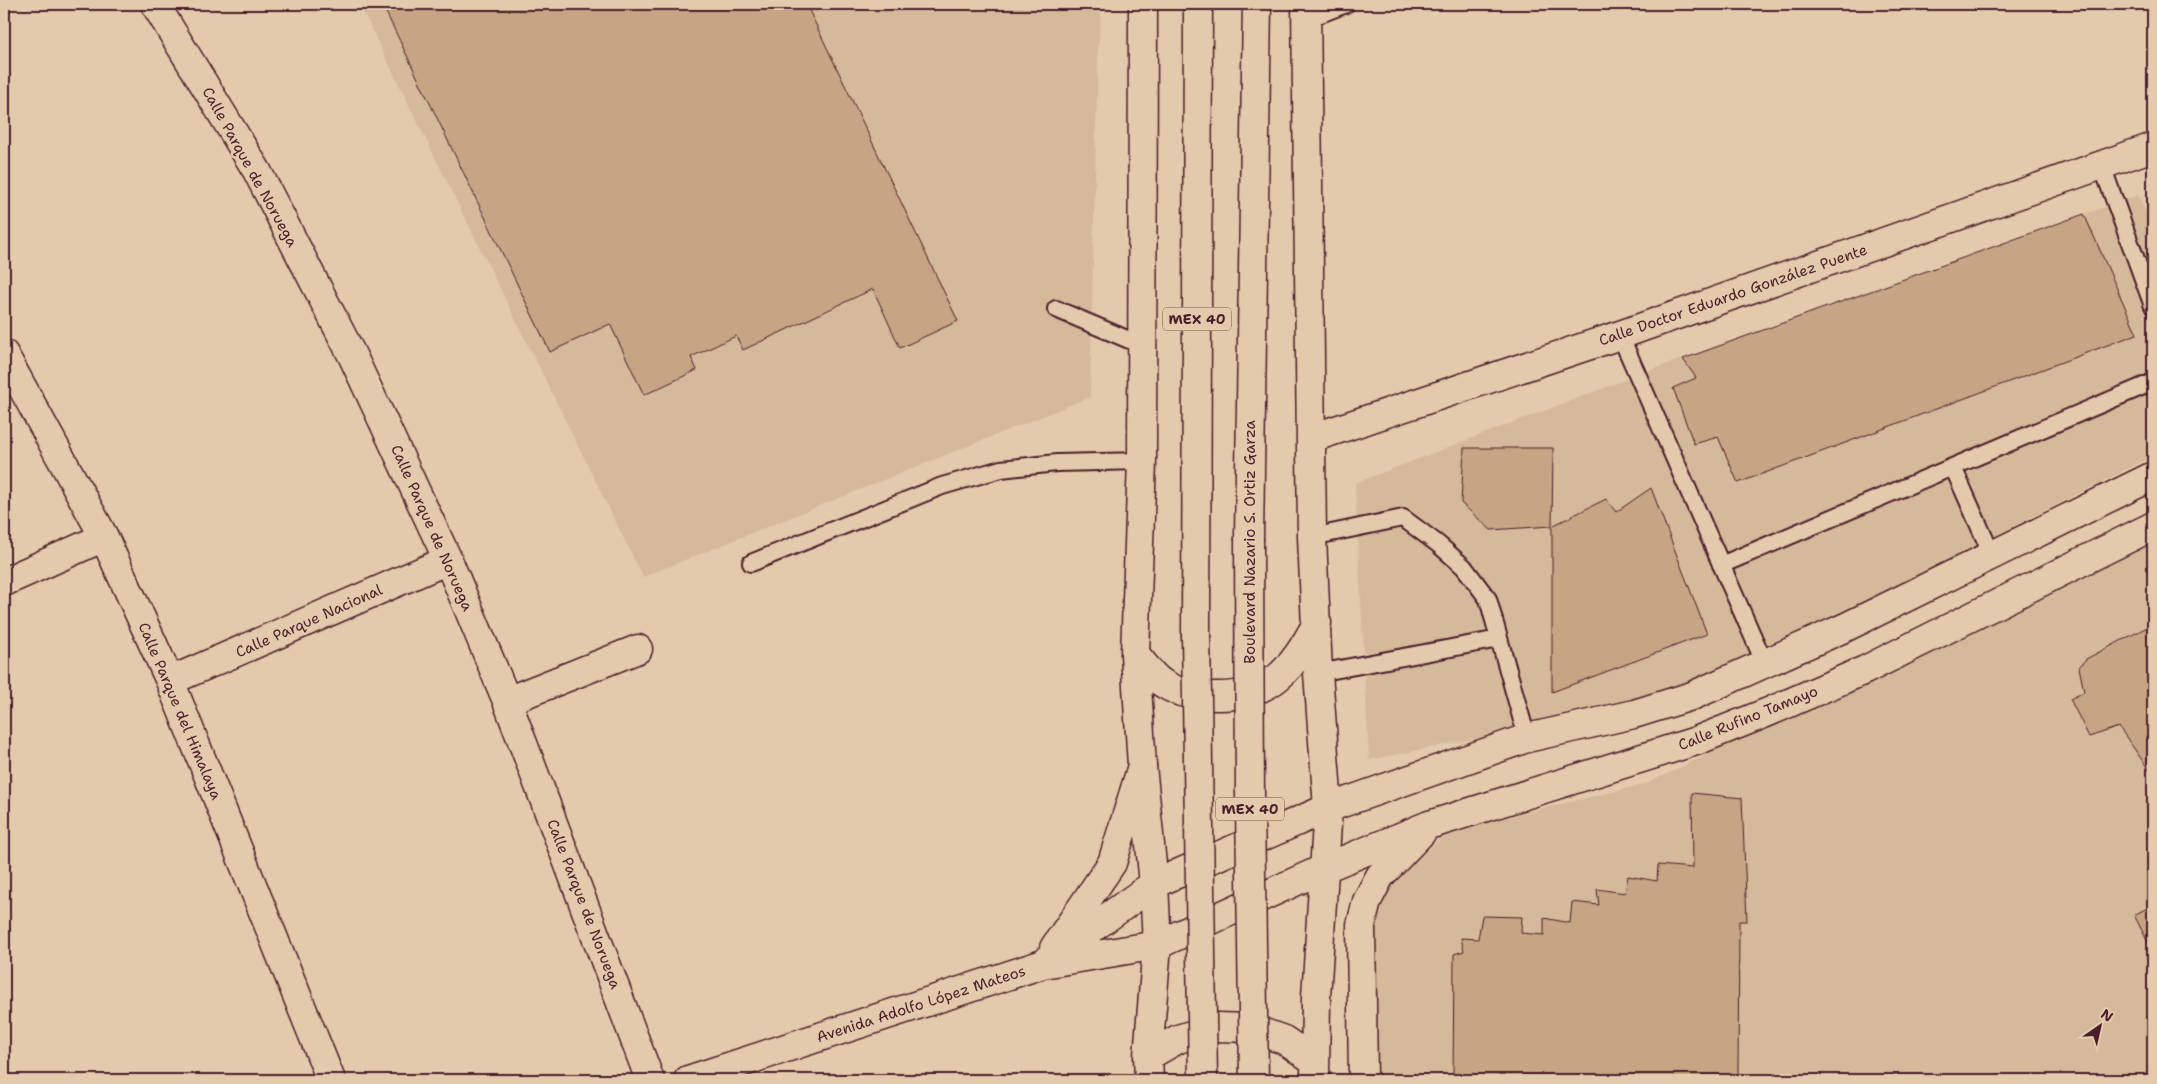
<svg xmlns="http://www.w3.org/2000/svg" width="2157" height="1084" viewBox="0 0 2157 1084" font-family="'Shantell Sans',sans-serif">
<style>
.built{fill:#d5b99b}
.building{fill:#c7a483;stroke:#4a1f2b}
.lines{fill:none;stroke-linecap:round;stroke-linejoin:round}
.service-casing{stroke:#4a1f2b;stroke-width:20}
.minor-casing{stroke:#4a1f2b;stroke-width:31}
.tertiary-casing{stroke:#4a1f2b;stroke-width:31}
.trunk-casing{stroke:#4a1f2b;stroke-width:31}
.service{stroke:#e4caac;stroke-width:16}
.minor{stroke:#e4caac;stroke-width:28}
.tertiary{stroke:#e4caac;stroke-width:28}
.trunk{stroke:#e4caac;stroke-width:28}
.trunk-bridge-casing{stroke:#4a1f2b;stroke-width:31;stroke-linecap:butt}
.trunk-bridge{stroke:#e4caac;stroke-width:28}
.labels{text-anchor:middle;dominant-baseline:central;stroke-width:5;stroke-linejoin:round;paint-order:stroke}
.shield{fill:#e4caac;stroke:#785252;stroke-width:1}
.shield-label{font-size:14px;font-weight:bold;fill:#4a1f2b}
.street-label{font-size:15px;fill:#4a1f2b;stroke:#e4caac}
</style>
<rect width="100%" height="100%" fill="#e4caac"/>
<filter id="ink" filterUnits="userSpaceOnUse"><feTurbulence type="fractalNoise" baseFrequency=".02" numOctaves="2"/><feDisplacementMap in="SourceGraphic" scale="10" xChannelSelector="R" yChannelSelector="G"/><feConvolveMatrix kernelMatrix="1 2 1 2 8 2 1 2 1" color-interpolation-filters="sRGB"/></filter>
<g filter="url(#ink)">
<path class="built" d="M359,4H1102L1098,49L1090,397L643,577Z
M2138,195L2153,229V456L1660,705L1555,723L1369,760L1355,483L1648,371Z
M2153,539V1080H1372L1370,930L1393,882L1446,833L1463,827L1646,784Z"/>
<path class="building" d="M382,4H806L958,321L900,348L873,289L743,350L736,336L691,357L697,370L644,395L610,324L550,352Z
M2084,214L2137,334L1738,483L1718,437L1694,444L1673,388L1696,378L1683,359Z
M1464,448H1553L1552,526L1491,530L1461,503Z
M1651,488L1707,634L1552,692V526L1606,499L1616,512Z
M2153,624V767L2149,770L2119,727L2089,737L2070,699L2084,692L2079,667L2086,659Z
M1692,793L1742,798L1747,921H1739L1738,1080H1453L1454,954L1464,951L1461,938L1478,939L1482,916L1522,917L1521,933L1544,935V918L1570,923L1572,902L1599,905L1597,889L1625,893L1628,876L1657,881L1658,865L1693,868Z
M2153,905V952L2134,915Z"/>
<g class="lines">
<defs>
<path id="service" d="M1305,20L1346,4
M2102,166L2153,306
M1056,309L1141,345
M1620,335L1765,664
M1953,467L1992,555
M1312,537L1403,518L1438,544L1464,567L1488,599L1527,738
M751,563L942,486L1001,469L1057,463L1142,461
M1721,565L2153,382
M1318,673L1499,639"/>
<path id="minor" d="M155,4L257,171L352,355L448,560L507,701L650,1080
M4,354L104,537L170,681L331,1080
M1312,438L1620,335L2153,147
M4,582L104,537
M170,681L448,560
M507,701L638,649"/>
<path id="tertiary" d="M1054,948L1112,863L1142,766
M1048,960L1154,884L1328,808L1527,738L1634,714L1692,696L1846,627L2153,476
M688,1080L1043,964L1157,945L1325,868L1429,825L1696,741L1766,713L1865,670L2153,526
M1363,1080L1361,925L1367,901L1380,876L1422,832"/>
<path id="trunk" d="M1143,4L1142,461L1135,654L1142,766L1154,884L1157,945L1148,1056L1149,1080
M1306,4L1312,537L1318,673L1328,808L1316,997L1315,1080
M1249,538L1257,4
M1196,635L1198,4
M1135,654C1144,664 1153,678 1164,684C1182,695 1196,696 1216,696C1271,697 1293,669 1317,623
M1148,1056L1178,1039L1217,1027L1250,1028L1284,1040L1315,1061"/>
</defs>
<use href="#service" class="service-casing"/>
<use href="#minor" class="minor-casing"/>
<use href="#tertiary" class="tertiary-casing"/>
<use href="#trunk" class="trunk-casing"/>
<use href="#service" class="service"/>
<use href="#minor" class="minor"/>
<use href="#tertiary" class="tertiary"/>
<use href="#trunk" class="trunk"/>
<defs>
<path id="trunk-bridge" d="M1249,538L1250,807L1254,1080
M1196,635L1203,1080"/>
</defs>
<use href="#trunk-bridge" class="trunk-bridge-casing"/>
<use href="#trunk-bridge" class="trunk-bridge"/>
</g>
</g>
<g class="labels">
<g class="shield">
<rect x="1163" y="307.5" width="68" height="23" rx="4"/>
<rect x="1216" y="797.5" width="68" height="23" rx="4"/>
</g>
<g class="shield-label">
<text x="1197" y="319">MEX 40</text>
<text x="1250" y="809">MEX 40</text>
</g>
<g class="street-label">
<text transform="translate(250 167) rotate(61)">Calle Parque de Noruega</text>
<text transform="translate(1733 295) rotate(-19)">Calle Doctor Eduardo González Puente</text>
<text transform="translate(432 528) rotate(66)">Calle Parque de Noruega</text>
<text transform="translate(1250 542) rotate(-90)">Boulevard Nazario S. Ortiz Garza</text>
<text transform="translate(309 621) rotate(-24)">Calle Parque Nacional</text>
<text transform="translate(180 711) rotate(67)">Calle Parque del Himalaya</text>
<text transform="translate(1748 718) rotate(-22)">Calle Rufino Tamayo</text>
<text transform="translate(584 904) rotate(69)">Calle Parque de Noruega</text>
<text transform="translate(921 1004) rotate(-18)">Avenida Adolfo López Mateos</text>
</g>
</g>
<rect width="2157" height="1084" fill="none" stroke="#e4caac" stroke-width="20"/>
<rect x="10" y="10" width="2137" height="1064" fill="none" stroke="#4a1f2b" stroke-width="2" filter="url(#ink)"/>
<g transform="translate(2100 1026) rotate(34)" stroke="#e4caac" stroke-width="4" paint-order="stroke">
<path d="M0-4L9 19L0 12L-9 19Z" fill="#4a1f2b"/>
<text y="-8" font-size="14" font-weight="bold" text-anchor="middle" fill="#4a1f2b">N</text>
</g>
</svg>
